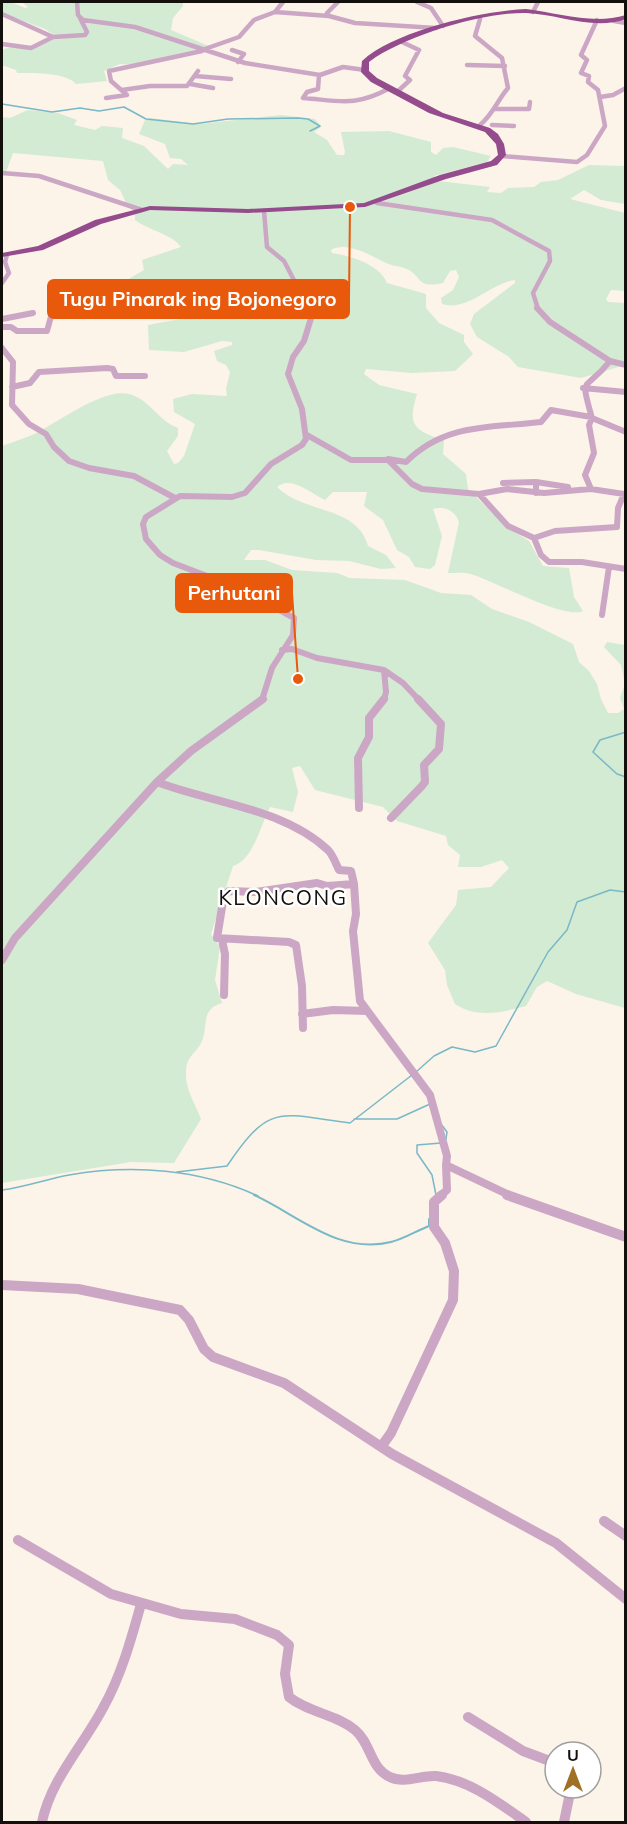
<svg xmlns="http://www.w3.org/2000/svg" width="627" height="1824" viewBox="0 0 627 1824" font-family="Mulish,sans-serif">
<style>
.green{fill:#d3ebd2}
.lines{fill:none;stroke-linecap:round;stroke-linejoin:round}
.stream-far1{stroke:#79b8c6;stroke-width:1.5}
.stream{stroke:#79b8c6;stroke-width:2}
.minor-far3{stroke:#cba7c5;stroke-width:4.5}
.minor-far2{stroke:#cba7c5;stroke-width:6}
.minor-far1{stroke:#cba7c5;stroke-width:8}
.minor{stroke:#cba7c5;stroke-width:10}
.highway{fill:#944c8c;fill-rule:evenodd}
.labels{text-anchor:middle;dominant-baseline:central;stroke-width:5;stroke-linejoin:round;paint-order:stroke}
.quarter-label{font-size:21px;letter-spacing:1.5px;fill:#120f0c;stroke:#fff}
.leader{fill:none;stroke:#e8590c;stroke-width:2}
.callout-dot{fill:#e8590c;stroke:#fff;stroke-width:2}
.callout{fill:#e8590c;stroke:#e8590c;stroke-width:2}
.callout-label{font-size:20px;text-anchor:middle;font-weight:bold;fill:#fff}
</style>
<rect width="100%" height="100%" fill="#fcf3e9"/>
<path class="green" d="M2,2H11L25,8L28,7L22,2H183V6L173,18L171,30L211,47L136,65L120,64L104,71L107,81L76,84C66,72 32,73 17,73L16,70L2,65V50C24,40 28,58 55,36L45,29L2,13Z
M28,110L58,113L77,120L74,125L95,130L102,126L123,128L122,138L144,146L168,169L173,164L188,165L181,159L170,158L165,144L139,134L145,120L150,118L200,124L281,115L315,119L321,127L314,132L327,140L337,155H344L345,152L341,132L389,131L431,142V152L436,155L443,148L453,147L491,156L487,162L434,176L439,181L490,187L487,192L501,193L508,188L534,187L541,182L558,180L589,165L625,166V204L601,200L584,190L570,199L625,213V291L611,290L606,299L608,302L625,303V365L581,378L518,367L509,357L477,337L470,324L474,314L515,283V280C490,283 468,312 442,304L441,298L453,290L459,277L456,270L450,271L443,283C416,289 423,277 407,269C400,266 391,266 384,262C370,255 346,241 331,250L332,253C352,256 380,265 387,283L426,294V308L439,323L464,335V342L473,354L455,371L412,373L366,369L364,374L379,385L417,394C407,425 414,431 444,440L443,454L466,474L468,489L508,528L529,541L543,566L569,568L574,597L583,611C565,620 494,581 471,574C464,572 455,573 448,573L459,522C455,510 444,506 433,509L442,536L435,565L430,569L415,567L409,557L397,550L383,520L364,506L367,492H333L325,500C311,494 292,475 277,487C303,514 357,505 368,546L386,555L396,568L381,569L349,561L316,560L259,550H251L244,560H265L292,570L337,573L350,578L405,580L441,593L471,595L492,609L529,622L573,644L579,662L589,671L597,684L601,699L608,713H618L624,709L620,698L625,684L621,665L604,647L607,642L625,645V1008L576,994L547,981L537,987L526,1006C502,1012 478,1019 455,1004L447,985L445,970L428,943L456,905L458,890L491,887L509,868L502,860L481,867H458L460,855L448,845L446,836L397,821L383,807L315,790L300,766L292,768L298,792L293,812L270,807C260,826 254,859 233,866L211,934L220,947L215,980L222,1003C198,1010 210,1030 200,1045C192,1057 186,1057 186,1074C185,1088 196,1106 201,1119L174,1163L131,1162L2,1183V446C12,442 23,439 32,435C56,424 103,387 129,394C151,400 158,421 178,428V436L167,451L174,464L178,463L184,456L195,424L174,412L173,399L192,394L227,396L226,389L230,372L226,365L217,361L214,351L232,345V342L222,341L184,352L149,350L148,325L180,319L187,315L186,310L172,308L152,313L150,309H140L122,290V283L144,270L142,260L181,247C172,234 150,231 135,220V213L128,207L120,190L108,180L103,161L13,153L6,172H2V117L10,118Z"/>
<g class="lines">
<path class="stream-far1" d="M2,104L52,112L80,108L99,111L124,107L146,119L193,124L228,119L298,118L308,119L320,126L310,131
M626,732L600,740L593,752L617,774L626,777
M416,1072L434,1056L452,1047L475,1052L496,1046L548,952L567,930L577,902L610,890L626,892
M354,1119H397L430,1104
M441,1124L447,1132L446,1139
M177,1172L227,1166C270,1102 279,1114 350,1123L412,1075
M2,1190C25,1187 47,1179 69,1175C132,1164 200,1169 258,1196
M436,1195L432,1175L417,1153V1145L441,1143"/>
<path class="stream" d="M254,1195C298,1215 338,1255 391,1242C404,1239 416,1231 429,1226V1219"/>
<path class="minor-far3" d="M77,2L78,15L83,20L135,27L245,63L320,75L343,67L365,70
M338,2L327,13L329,16L355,23L436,28
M417,2L431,8L443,26
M275,12L329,16
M533,12L538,2
M2,14L53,37
M480,19L475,36L502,58L508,88C497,101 493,114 480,125
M614,21L626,23
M2,44L31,48L53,37L85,35L87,32L80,18
M202,50L239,37L254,20L275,12L283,2
M232,50L244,54L238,62
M467,65L505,66
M319,75L318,89L307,92L303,98C341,101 355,107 390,88
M195,76L231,79
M190,84L213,88
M122,90L150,86H187L198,71
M397,92L410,80L405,76L419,50L402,42
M600,97L613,95L626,88
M106,98L127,95L111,81L109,71L202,51
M494,109H529L530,102
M492,125L514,126
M502,156L577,162L587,155L605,126L598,90L588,82L589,76L581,73L587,60L581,55L597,20
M2,173L39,176L142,210
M377,203L492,220L549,251L550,261L533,293L538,309
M264,211L267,247L284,261L309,309
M2,283L9,273L5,262L7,255
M57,309L71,306L95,294L104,297L103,304L109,305"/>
<path class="minor-far2" d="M537,308L550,322L610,361C585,393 579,373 592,418L626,432
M2,319L33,313
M2,327H11L17,331H47L52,313L61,308
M2,348L13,362L12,405L29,424L46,434L54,447L69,461L89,468L134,476L175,498
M610,361L626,365
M12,387L30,383L39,372L107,368L113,369L116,376H145
M583,388L626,392
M307,435L351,460H388L412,484L422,489L479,494L508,526L534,538L541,555L549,562H582L626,569
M388,459L406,462C445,423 490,428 541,422L551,410L591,417
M503,483L536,482
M591,489L585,475L594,453L589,425L592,418
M536,493V482L568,487
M479,494L507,489L544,493L591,489L624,494L618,508L617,527L555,531L534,538
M602,615L609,567
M282,650L292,649L317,658L384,670L403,683L419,700
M262,700L272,668L293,635L294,618L241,589L173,563L160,555L146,539L143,524L146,517L180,496L232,497L245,493L271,464L302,445L306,439L302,409L288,374L293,357L304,341L312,315L308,308
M384,700L386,692L384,670"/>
<path class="minor-far1" d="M157,782C212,803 283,808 328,850C333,855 336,864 339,870L351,871L354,884L327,886L317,883L256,892L229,891L224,895L217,938L289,942L296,945L302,986L303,1028
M359,808L358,758L369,737V718L384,699
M391,818L421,787L425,782L424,765L439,749L441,724L418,699
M354,884L356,914L353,931L360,1001L430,1095L447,1156L446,1165
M222,940L225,954L224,995
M2,960L15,938L157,782L191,751L263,699
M302,1014L333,1010L367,1011
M440,1196L447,1190L446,1165L511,1196"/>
<path class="minor" d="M507,1195L626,1237
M2,1285L78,1289L180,1310L189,1320L204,1349L213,1357L284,1383L392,1454L556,1543L626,1599
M381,1447L391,1433L453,1300L454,1271L445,1243L434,1227V1202L442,1195
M604,1521L626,1536
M18,1540L111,1594L181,1614L235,1619L277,1635L289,1645L285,1674L289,1697C309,1713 336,1714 355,1730C371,1743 370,1768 390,1777C404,1784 421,1775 436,1776C470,1780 499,1803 526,1822
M468,1717L523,1751L555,1763
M42,1822C51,1779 83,1746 103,1708C121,1676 131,1640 141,1604
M564,1822L571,1788"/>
<path class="highway" d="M526,9C559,13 593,25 626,15V19C593,31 559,14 526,13C483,12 404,36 369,62V71L377,78L443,113L490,128L498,134L504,144L506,155L497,165L446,179L365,207L248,213L150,210L101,224L43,250L2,257V253L38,246L95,220L150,206L248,209L364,203L440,175L491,161L498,155L496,144L485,132L429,113L371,82L361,72L362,61C394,31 482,11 526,9Z"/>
</g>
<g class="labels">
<g class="quarter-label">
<text x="283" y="897">KLONCONG</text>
</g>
</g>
<path class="leader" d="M350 207L349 299M298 679L292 593"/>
<g class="callout-dot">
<circle cx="350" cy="207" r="6"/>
<circle cx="298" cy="679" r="6"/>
</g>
<g class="callout">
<rect x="48" y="280" width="301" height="38" rx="6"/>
<rect x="176" y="574" width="116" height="38" rx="6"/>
</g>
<g class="callout-label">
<text x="198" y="306">Tugu Pinarak ing Bojonegoro</text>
<text x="234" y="600">Perhutani</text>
</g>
<rect width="627" height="1824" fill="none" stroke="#120f0c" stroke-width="6"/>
<g transform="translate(573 1770)"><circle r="28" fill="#ffffff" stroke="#a09f9e" stroke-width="1.5"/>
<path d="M0-4.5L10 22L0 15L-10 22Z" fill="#a07124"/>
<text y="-9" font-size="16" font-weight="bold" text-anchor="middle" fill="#120f0c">U</text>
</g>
</svg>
